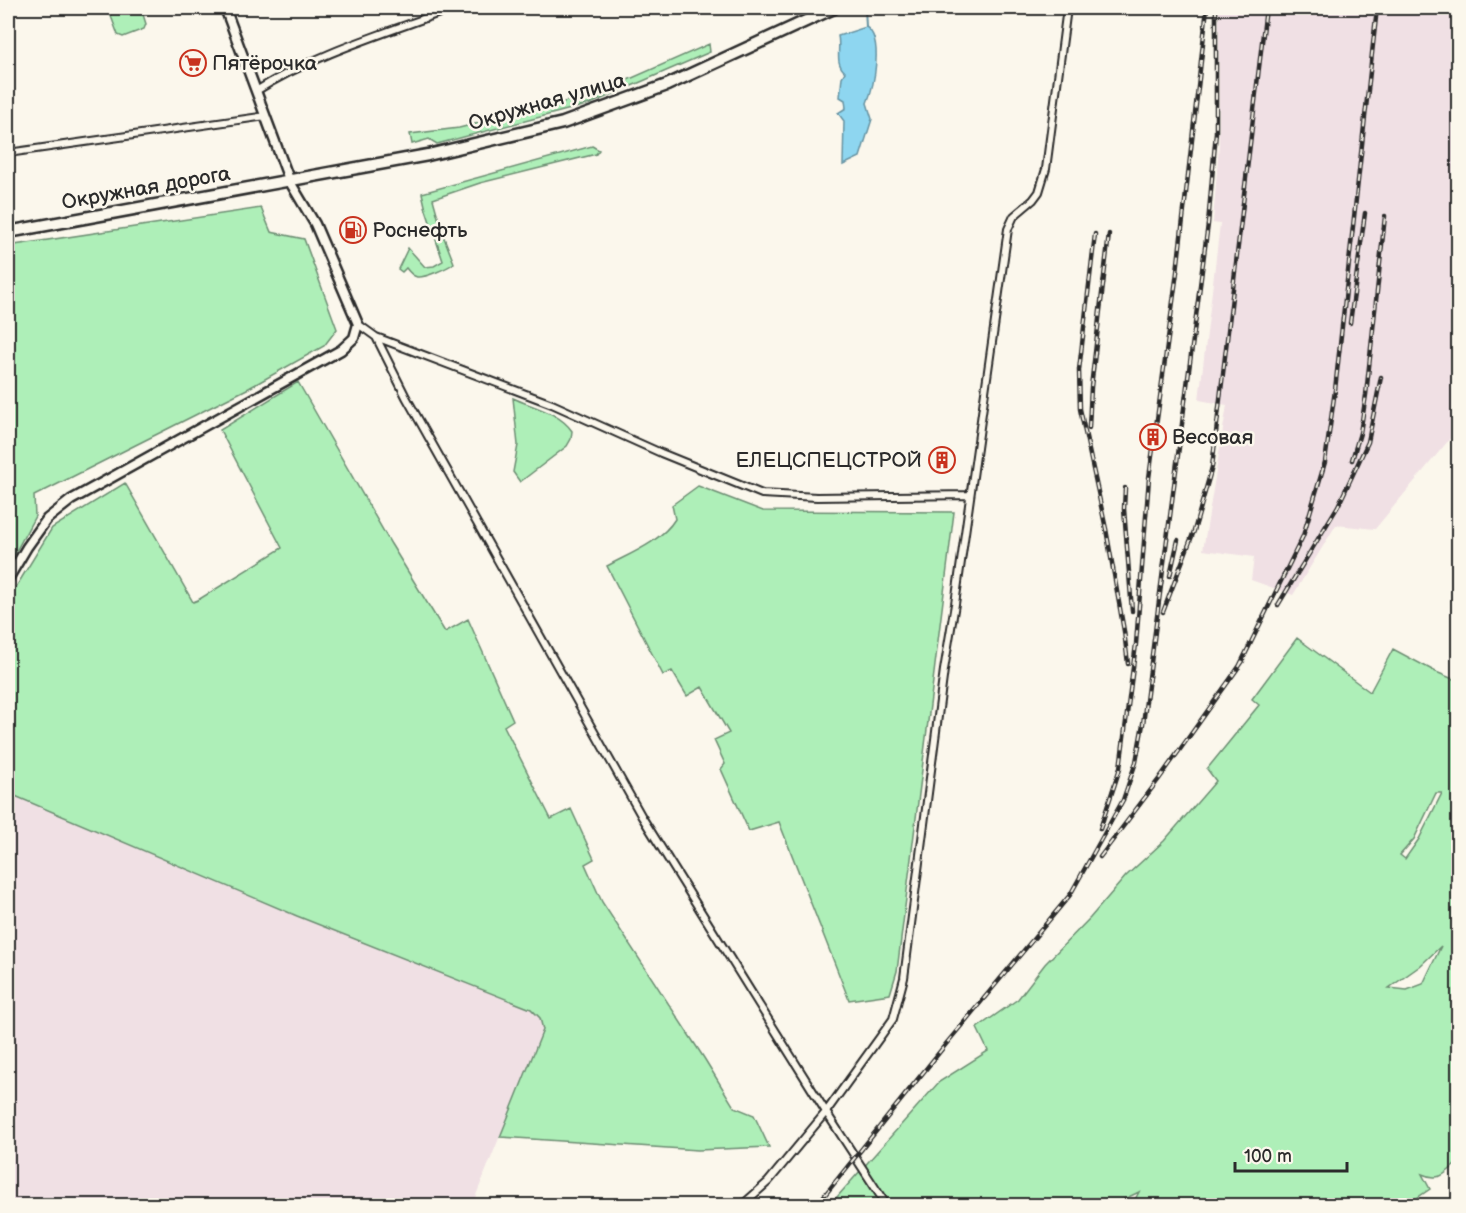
<svg xmlns="http://www.w3.org/2000/svg" width="1466" height="1213" viewBox="0 0 1466 1213" font-family="'Balsamiq Sans',sans-serif">
<style>
.built{fill:#f0e0e4}
.green{fill:#aeefb8;stroke:#6c8d72;stroke-width:1.5;fill-rule:evenodd}
.water{fill:#8ed6f0;stroke:#6692a1;stroke-width:1.5}
.lines{fill:none;stroke-linecap:round;stroke-linejoin:round}
.stream{stroke:#6692a1;stroke-width:2}
.street-casing{stroke:#2b2b2b;stroke-width:10}
.secondary-casing{stroke:#2b2b2b;stroke-width:13}
.highway-casing{stroke:#2b2b2b;stroke-width:15}
.street{stroke:#fbf7ec;stroke-width:6}
.secondary{stroke:#fbf7ec;stroke-width:8}
.highway{stroke:#fbf7ec;stroke-width:10}
.rail-casing{stroke:#2b2b2b;stroke-width:4.5}
.rail{stroke:#fbf7ec;stroke-width:2;stroke-dasharray:7;stroke-linecap:butt}
.labels{text-anchor:middle;dominant-baseline:central;stroke-width:5;stroke-linejoin:round;paint-order:stroke}
.poi-label{font-size:21px;fill:#2b2b2b;stroke:#fbf7ec;text-anchor:start}
.street-label{font-size:21px;fill:#2b2b2b;stroke:#fbf7ec}
</style>
<rect width="100%" height="100%" fill="#fbf7ec"/>
<filter id="ink" filterUnits="userSpaceOnUse"><feTurbulence type="fractalNoise" baseFrequency=".0167" numOctaves="2"/><feDisplacementMap in="SourceGraphic" scale="12" xChannelSelector="R" yChannelSelector="G"/><feConvolveMatrix kernelMatrix="1 2 1 2 8 2 1 2 1" color-interpolation-filters="sRGB"/></filter>
<g filter="url(#ink)">
<path class="built" d="M1219,8H1458V429L1375,529L1336,525L1293,595L1251,580L1254,557L1203,550L1227,405L1199,400L1220,224L1213,223L1219,144Z
M8,793L265,902L531,1009L540,1018L543,1030L472,1205H8Z"/>
<path class="green" d="M108,8H141L146,24L144,29L123,37L118,35Z
M709,44L710,52L590,104L437,144L429,139L412,144L410,134L459,128L596,94Z
M592,146L599,150L596,154L480,183L433,199L443,235L454,263C448,268 425,278 417,277C412,276 409,272 406,268L402,272L398,269L408,248L425,267L434,266L443,261L426,210L422,193Z
M261,208L271,232L304,239L337,329L324,346L249,388L34,496L35,516L8,566V246Z
M298,382L391,544L445,632L468,619L513,720L504,726L551,819L571,809L594,859L585,864L602,902L704,1058L734,1107L754,1115L769,1147L698,1150L500,1137L543,1030L540,1018L531,1009L297,916L8,793V600L52,528L125,483L193,602L198,600L282,548L220,430Z
M513,398C532,407 559,412 572,431L571,439L567,446L520,482L513,472L518,445Z
M698,486L763,511L954,512L897,971L890,994L849,1000L779,822L749,831L721,769L725,764L714,740L729,733L702,687L687,696L672,671L663,675L607,566C629,554 661,542 675,519L672,505Z
M1297,638L1370,692L1393,649L1436,672L1458,681V1162C1446,1173 1440,1182 1422,1174L1430,1189L1405,1206L1132,1205L1139,1192L1110,1206H829L939,1082L988,1051L977,1028L1018,999L1045,964L1090,918L1126,876L1164,841L1216,781L1207,769L1259,705L1252,699ZM1436,793H1442L1419,839L1405,859L1400,855L1414,839ZM1441,946L1423,984L1407,990L1389,988L1420,966Z"/>
<path class="water" d="M866,27C884,38 874,86 867,103L872,119L860,157L843,165L844,121L838,113L846,108L845,100L840,97L842,77L845,72C834,62 841,50 838,36Z"/>
<g class="lines">
<path class="stream" d="M865,8L866,27"/>
<defs>
<path id="street" d="M256,91C314,54 389,32 453,8
M8,153L266,116
M358,324L376,337L552,404L661,453L762,494L817,497L970,495
M376,337L406,397L642,817L826,1112L887,1206
M741,1206L768,1182L826,1112L893,1019L904,978L944,670L955,604L1008,229L1014,216L1033,200L1039,192L1046,169L1067,8"/>
<path id="secondary" d="M8,579L27,547L47,519L71,500L341,350L354,338L358,324L315,224L290,182L225,8"/>
<path id="highway" d="M8,232L428,155L563,123L667,85L834,8"/>
</defs>
<use href="#street" class="street-casing"/>
<use href="#secondary" class="secondary-casing"/>
<use href="#highway" class="highway-casing"/>
<use href="#street" class="street"/>
<use href="#secondary" class="secondary"/>
<use href="#highway" class="highway"/>
<defs>
<path id="rail" d="M1095,234L1079,370L1080,409L1106,529L1124,631L1128,664
M1350,323L1365,213
M1089,428L1091,387L1109,234
M1352,460L1360,433L1366,395L1385,216
M1125,488L1124,509L1132,611
M1170,576L1178,540
M1278,605L1338,506L1368,442L1381,377
M1163,612L1194,531L1212,467L1266,8
M1239,667L1303,536L1325,462L1335,390L1377,8
M1100,829L1120,768L1136,644L1149,478L1177,272L1207,8
M1100,857L1159,779L1243,661
M816,1206L946,1044L1070,895L1123,800L1136,762L1143,724L1208,224L1216,132V8"/>
</defs>
<use href="#rail" class="rail-casing"/>
<use href="#rail" class="rail"/>
</g>
</g>
<defs>
<symbol id="supermarket-ring" viewBox="-11 -11 22 22"><circle r="9.5" fill="#fbf7ec" stroke="#c8321e" stroke-width="1.5"/><path d="M-6-5.5h2.5l.6 2H6L4.5 2H-2.5L-4.4-4H-6ZM-1.5 3.2a1.3 1.3 0 1 0 .1 0ZM3 3.2a1.3 1.3 0 1 0 .1 0Z" fill="#c8321e"/></symbol>
<symbol id="fuel-ring" viewBox="-11 -11 22 22"><circle r="9.5" fill="#fbf7ec" stroke="#c8321e" stroke-width="1.5"/><path d="M-5.5-6h7V0h2V4h1.3V-2.5L3-4.5l.8-.8L6-3V5H2.5V1h-1V6h-7ZM-4.2-4.7v3.2H.2V-4.7Z" fill="#c8321e"/></symbol>
<symbol id="building-ring" viewBox="-11 -11 22 22"><circle r="9.5" fill="#fbf7ec" stroke="#c8321e" stroke-width="1.5"/><path d="M-4-6H4V6H1V3H-1V6H-4ZM-2.5-4.3h1.7v1.8h-1.7ZM.8-4.3h1.7v1.8H.8ZM-2.5-1h1.7V.8h-1.7ZM.8-1h1.7V.8H.8Z" fill="#c8321e"/></symbol>
</defs>
<g fill-rule="evenodd">
<use href="#supermarket-ring" x="178" y="48" width="30" height="30"/>
<use href="#fuel-ring" x="338" y="215" width="30" height="30"/>
<use href="#building-ring" x="1138" y="422" width="30" height="30"/>
<use href="#building-ring" x="927" y="445" width="30" height="30"/>
</g>
<g class="labels">
<g class="poi-label">
<text x="212" y="63">Пятёрочка</text>
<text x="372" y="230">Роснефть</text>
<text x="1172" y="437">Весовая</text>
<text x="922" y="460" text-anchor="end">ЕЛЕЦСПЕЦСТРОЙ</text>
</g>
<g class="street-label">
<text transform="translate(547 102) rotate(-16)">Окружная улица</text>
<text transform="translate(146 188) rotate(-10)">Окружная дорога</text>
</g>
</g>
<rect width="1466" height="1213" fill="none" stroke="#fbf7ec" stroke-width="30"/>
<rect x="15" y="15" width="1436" height="1183" fill="none" stroke="#2b2b2b" stroke-width="2" filter="url(#ink)"/>
<path d="M1235 1162v9h112v-9" fill="none" stroke="#2b2b2b" stroke-width="3"/>
<text x="1244" y="1162" font-size="18" fill="#2b2b2b" stroke="#fbf7ec" stroke-width="4.5" paint-order="stroke">100 m</text>
</svg>
